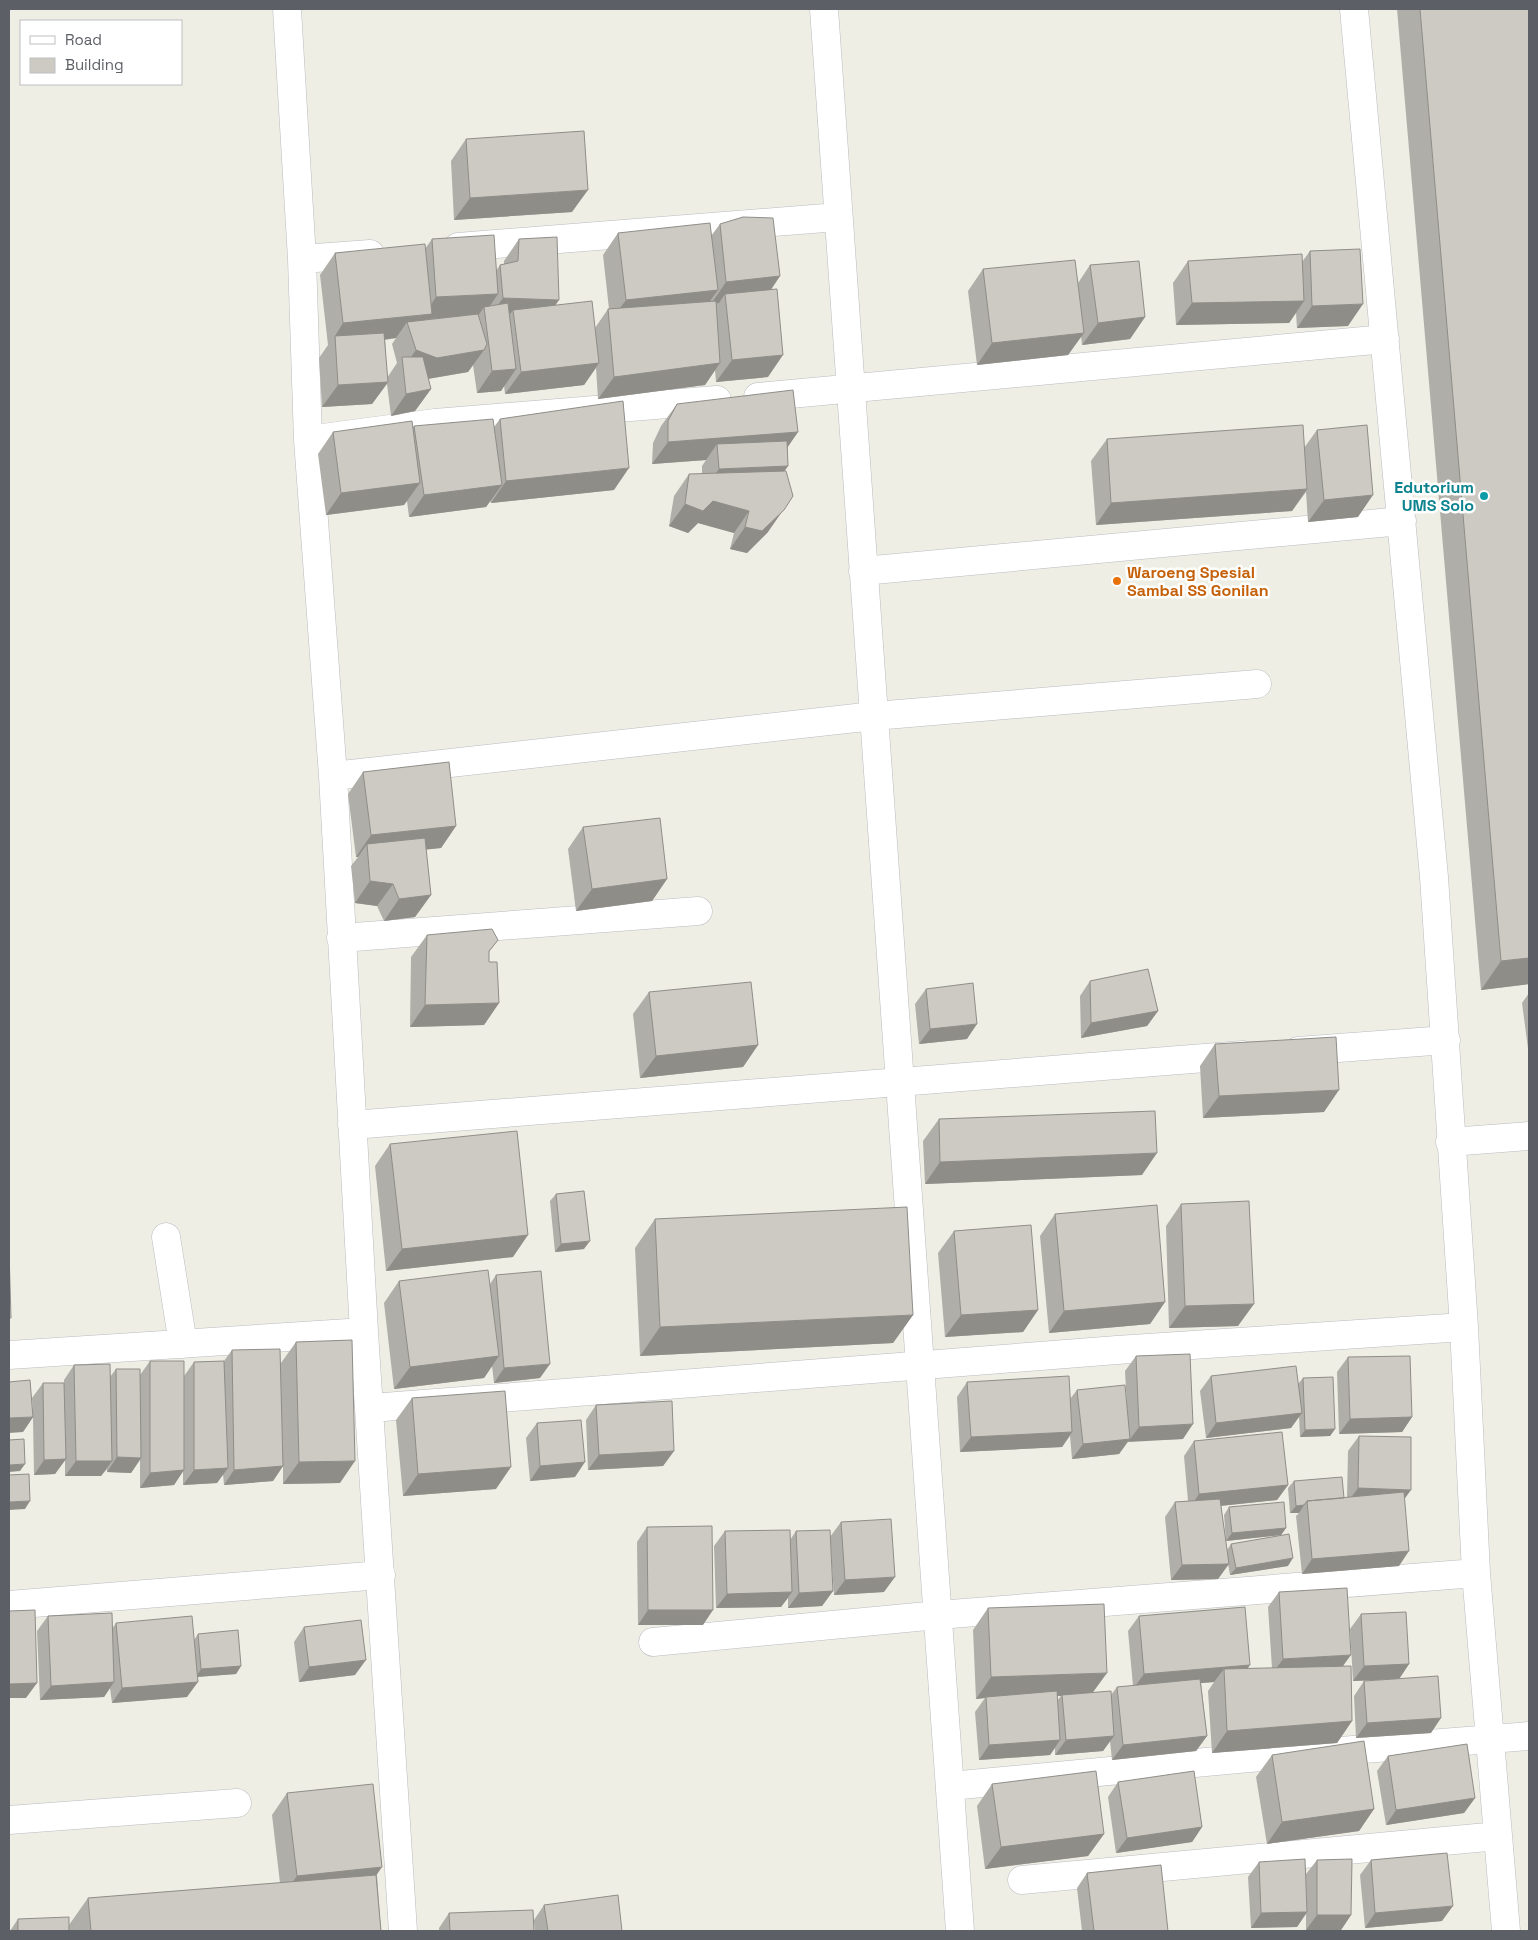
<svg xmlns="http://www.w3.org/2000/svg" width="1538" height="1940" viewBox="0 0 1538 1940" font-family="'Space Grotesk',sans-serif">
<style>
.lines{fill:none;stroke-linecap:round;stroke-linejoin:round}
.minor-casing{stroke:#b9bbc1;stroke-width:29}
.minor{stroke:#fff;stroke-width:28}
.wall{fill:#afaea8;fill-rule:evenodd}
.shaded-wall{fill:#8f8d88}
.building{fill:#cccac3;stroke:#8f8d88}
.culture-dot{fill:#0f9aa8;stroke:#fff;stroke-width:2}
.food-dot{fill:#e8710a;stroke:#fff;stroke-width:2}
.labels{text-anchor:middle;dominant-baseline:central;stroke-width:5;stroke-linejoin:round;paint-order:stroke}
.culture-label{font-size:16px;font-weight:bold;fill:#0d838f;stroke:#fff;text-anchor:end}
.food-label{font-size:16px;font-weight:bold;fill:#c56008;stroke:#fff;text-anchor:start}
</style>
<rect width="100%" height="100%" fill="#efeee4"/>
<g class="lines">
<defs>
<path id="minor" d="M287,9L302,259L308,440L333,776L364,1332L403,1931
M824,9L960,1931
M1354,9L1434,877L1464,1327L1476,1573L1506,1931
M458,247L838,217
M302,259L370,254
M758,397L1385,339
M308,440L435,423L717,400
M863,571L1402,521
M333,776L874,716L1257,684
M341,938L698,911
M1298,1051L1446,1040
M352,1125L1243,1055
M1450,1142L1529,1136
M166,1237L183,1344
M9,1355L364,1332
M371,1408L1117,1350L1464,1327
M9,1605L381,1575
M653,1642L938,1615L1476,1573
M950,1786L1238,1759L1529,1736
M9,1820L237,1803
M1022,1880L1498,1836"/>
</defs>
<use href="#minor" class="minor-casing"/>
<use href="#minor" class="minor"/>
</g>
<path class="wall" d="M1397,9H1529V984L1481,990Z
M466,139L572,212L454,220L451,161Z
M720,224L780,276L771,290L768,377L716,382L715,370L705,385L598,399L596,368L584,385L505,394L504,385L501,391L477,393L473,365L468,372L428,379L431,389L415,411L391,416L387,384L372,404L322,407L319,358L328,345L320,275L335,253L425,249L432,239L496,271L500,265L504,264V261L519,239L556,305L595,328L608,309H609L603,255L618,233L711,236ZM450,318L428,320L429,319ZM396,338L392,344L397,363L387,378L385,340Z
M1310,251L1348,326L1297,328L1296,313L1289,323L1176,325L1173,283L1188,261L1302,262Z
M1090,265L1145,317L1130,339L1082,345L1081,336L1068,355L977,365L968,291L983,269L1078,283Z
M677,404L798,432L787,447L788,466L784,471L768,532L747,553L730,549L734,533L698,523L688,533L669,526L674,496L689,474H702V466L706,460L652,464L653,443L661,426Z
M500,419L614,490L491,503L490,501L486,507L409,517L407,501L404,505L326,515L318,454L333,432L412,428L414,426L494,427Z
M1317,430L1358,517L1308,522L1306,492L1292,511L1096,525L1091,461L1107,439L1304,448Z
M363,772L456,826L441,848L426,849L431,895L415,917L384,921L377,906L355,903L351,866L358,857H356L348,794Z
M583,827L667,879L652,901L576,911L568,849Z
M427,935L498,940L489,952V962L499,1003L484,1025L410,1027L411,957Z
M1090,981L1158,1011L1147,1026L1081,1038L1080,996Z
M926,989L967,1039L919,1044L915,1004Z
M649,992L758,1045L743,1067L640,1078L633,1014Z
M1529,993V1056L1522,1003Z
M1215,1044L1324,1112L1203,1118L1200,1066Z
M939,1119L1142,1175L925,1184L923,1141Z
M390,1144L513,1257L386,1271L375,1166Z
M556,1194L584,1249L555,1252L550,1201Z
M1181,1204L1238,1326L1169,1328L1166,1226Z
M1055,1214L1165,1302L1150,1324L1049,1333L1040,1236Z
M655,1219L913,1315L893,1343L640,1356L635,1248Z
M954,1231L1038,1310L1023,1332L945,1337L938,1253Z
M496,1275L540,1378L494,1383L492,1366L484,1378L394,1389L384,1303L399,1281L490,1284Z
M296,1342L340,1483L283,1484V1466L273,1481L224,1485L223,1474L217,1483L183,1485V1471L174,1485L140,1488V1460L131,1473L107,1472V1469L101,1476H65V1460L55,1474L34,1475L33,1417L23,1432L33,1411L32,1398L43,1383H64V1380L74,1365L110,1377L116,1369L140,1375L150,1361L184,1376L194,1362L224,1361L232,1350L281,1363Z
M1136,1356L1183,1439L1128,1441L1119,1454L1072,1459L1070,1436L1062,1447L960,1452L957,1397L967,1382L1070,1399L1077,1390L1127,1408L1125,1371Z
M1348,1357L1412,1417L1402,1432L1339,1434L1337,1372Z
M1211,1376L1298,1384L1303,1378L1335,1429L1330,1436L1300,1437L1299,1416L1291,1428L1206,1438L1200,1391Z
M412,1398L496,1489L403,1496L396,1420Z
M596,1405L674,1451L663,1466L588,1470L586,1420Z
M537,1423L575,1477L530,1481L526,1438Z
M1359,1436L1404,1499L1399,1566L1302,1574L1296,1516L1299,1513H1290L1288,1488L1294,1481L1344,1498H1347L1348,1451Z
M1194,1441L1288,1485L1277,1500L1221,1506L1227,1550L1231,1544L1288,1566L1230,1575L1228,1564L1218,1579L1171,1580L1165,1517L1175,1502L1188,1501L1184,1456Z
M1229,1507L1286,1528L1281,1535L1226,1541L1224,1515Z
M841,1522L884,1592L834,1595L830,1537Z
M647,1527L703,1625H638L637,1542Z
M725,1531L790,1540L796,1531L833,1591L822,1606L788,1608V1598L781,1607L716,1608L714,1546Z
M1279,1592L1344,1666L1352,1721L1337,1743L1212,1753L1208,1691L1214,1682L1201,1683L1207,1736L1196,1751L1112,1760L1110,1741L1103,1751L1055,1755V1748L1050,1755L979,1760L975,1712L985,1698L976,1699L973,1630L988,1608L1093,1692L1111,1695L1117,1687L1133,1686L1128,1631L1139,1616L1248,1668H1272L1268,1607ZM1057,1696H1061L1057,1701Z
M1361,1614L1409,1664L1399,1679L1353,1681L1350,1629Z
M48,1616L112,1629L116,1623L194,1640L198,1634L241,1666L236,1674L197,1677L187,1697L112,1703L110,1688L104,1697L40,1700L37,1631Z
M304,1627L355,1675L299,1682L294,1642Z
M1364,1681L1431,1733L1356,1738L1354,1696Z
M1272,1755L1374,1809L1359,1831L1267,1844L1256,1777Z
M1388,1756L1475,1798L1464,1813L1386,1825L1377,1771Z
M1118,1782L1202,1827L1192,1842L1116,1853L1108,1797Z
M992,1784L1104,1834L1088,1856L985,1869L977,1806Z
M287,1793L377,1875L381,1931H10L18,1919L69,1925L88,1898L280,1883L272,1815Z
M1317,1860L1351,1915L1341,1930H1306V1914L1297,1927L1251,1928L1248,1877L1259,1862L1306,1884V1874Z
M1371,1860L1442,1921L1365,1928L1360,1875Z
M1087,1873L1168,1931H1082L1077,1888Z
M544,1905L622,1931H535L534,1922V1931H439V1928L449,1913L534,1920Z"/>
<path class="shaded-wall" d="M588,190L572,212L454,220L470,198Z
M780,276L765,298L725,294L719,303L711,304L726,282Z
M718,290L702,312L610,322L626,300Z
M498,294L485,313L484,307L478,316L429,319L416,336L407,322L396,338L335,345V336L343,323L424,315L436,297Z
M503,298L559,300L544,322L513,310L505,321L487,320Z
M1304,301L1289,323L1176,325L1192,303Z
M1363,304L1348,326L1297,328L1312,306Z
M1145,317L1130,339L1082,345L1098,323Z
M1084,333L1068,355L977,365L992,343Z
M416,350H484L468,372L421,380L403,368Z
M783,355L768,377L716,382L732,360Z
M599,363L584,385L505,394L521,372Z
M720,363L705,385L598,399L614,377Z
M516,369L501,391L477,393L492,371Z
M388,382L372,404L322,407L338,385Z
M431,389L415,411L391,416L406,394Z
M798,432L783,454L717,444L706,460L652,464L668,442Z
M788,466L773,488L703,491L719,469Z
M629,468L614,490L491,503L506,481Z
M420,483L404,505L326,515L341,493Z
M502,485L486,507L409,517L424,495Z
M1307,489L1292,511L1096,525L1111,503Z
M1373,495L1358,517L1308,522L1324,500Z
M793,496L768,532L747,553L730,549L745,527Z
M713,501L749,511L734,533L698,523L688,533L669,526L685,504Z
M456,826L441,848L368,856L367,844L358,857H356L371,835Z
M667,879L652,901L576,911L592,889Z
M370,881L393,884L377,906L355,903Z
M431,895L415,917L384,921L399,899Z
M1529,958V984L1481,990L1501,961Z
M499,1003L484,1025L410,1027L425,1005Z
M1158,1011L1147,1026L1081,1038L1091,1023Z
M977,1024L967,1039L919,1044L930,1029Z
M758,1045L743,1067L640,1078L656,1056Z
M1339,1090L1324,1112L1203,1118L1219,1096Z
M1157,1153L1142,1175L925,1184L940,1162Z
M528,1235L513,1257L386,1271L402,1249Z
M590,1241L584,1249L555,1252L561,1244Z
M1165,1302L1150,1324L1049,1333L1064,1311Z
M1254,1304L1238,1326L1169,1328L1185,1306Z
M1038,1310L1023,1332L945,1337L961,1315Z
M913,1315L893,1343L640,1356L660,1327Z
M499,1356L484,1378L394,1389L410,1367Z
M550,1364L540,1378L494,1383L504,1368Z
M1302,1413L1291,1428L1206,1438L1216,1423Z
M33,1417L23,1432L9,1433V1418Z
M1412,1417L1402,1432L1339,1434L1350,1419Z
M1193,1424L1183,1439L1128,1442L1139,1427Z
M1335,1429L1330,1436L1300,1437L1305,1430Z
M1072,1432L1062,1447L960,1452L971,1437Z
M1130,1439L1119,1454L1072,1459L1083,1444Z
M674,1451L663,1466L588,1470L599,1455Z
M117,1457L141,1458L131,1473L107,1472Z
M66,1459L55,1474L34,1475L44,1460Z
M76,1461H112L101,1476H65Z
M355,1461L340,1483L283,1484L299,1462Z
M585,1462L575,1477L530,1481L540,1466Z
M25,1464L20,1471L9,1472V1465Z
M283,1466L273,1481L224,1485L234,1470Z
M511,1467L496,1489L403,1496L418,1474Z
M228,1468L217,1483L183,1485L194,1470Z
M184,1470L174,1485L140,1488L150,1473Z
M1288,1485L1277,1500L1189,1509L1199,1494Z
M1358,1488L1411,1490L1400,1505L1347,1503Z
M30,1501L25,1509L9,1510V1502Z
M1304,1505L1299,1513H1290L1296,1506Z
M1286,1528L1281,1535L1226,1541L1232,1533Z
M1409,1551L1399,1566L1302,1574L1312,1559Z
M1293,1558L1288,1566L1230,1575L1236,1568Z
M1229,1564L1218,1579L1171,1580L1182,1565Z
M895,1577L884,1592L834,1595L845,1580Z
M833,1591L822,1606L788,1608L799,1593Z
M792,1592L781,1607L716,1608L727,1594Z
M648,1610H713L703,1625H638Z
M1351,1655L1340,1670L1272,1674L1283,1659Z
M366,1660L355,1675L299,1682L309,1667Z
M1409,1664L1399,1679L1353,1681L1364,1666Z
M1250,1665L1240,1680L1224,1669L1214,1682L1133,1689L1144,1674Z
M241,1666L236,1674L196,1677L201,1669Z
M1107,1673L1091,1695H1062L1061,1696L986,1698V1697L985,1698L976,1699L991,1677Z
M114,1682L104,1697L40,1700L51,1686Z
M198,1682L187,1697L112,1703L122,1688Z
M37,1683L26,1698H9V1684Z
M1441,1718L1431,1733L1356,1738L1367,1723Z
M1352,1721L1337,1743L1212,1753L1227,1731Z
M1114,1736L1103,1751L1055,1755L1066,1740Z
M1207,1736L1196,1751L1112,1760L1123,1745Z
M1060,1740L1050,1755L979,1760L989,1745Z
M1475,1798L1464,1813L1386,1825L1396,1810Z
M1374,1809L1359,1831L1267,1844L1282,1822Z
M1202,1827L1192,1842L1116,1853L1127,1838Z
M1104,1834L1088,1856L985,1869L1001,1847Z
M382,1867L367,1889L281,1898L297,1876Z
M1453,1906L1442,1921L1365,1928L1375,1913Z
M1307,1912L1297,1927L1251,1928L1261,1913Z
M1317,1915H1351L1341,1930H1306Z"/>
<path class="building" d="M1420,9H1529V958L1501,961Z
M584,131L588,190L470,198L466,139Z
M743,217L773,218L780,276L726,282L720,224Z
M710,223L718,290L626,300L618,233Z
M494,235L498,294L436,297L432,239Z
M557,237L559,300L503,298L500,265L518,261L519,239Z
M425,244L432,314L343,323L335,253Z
M1360,249L1363,304L1312,306L1310,251Z
M1302,254L1304,301L1192,303L1188,261Z
M1075,260L1084,333L992,343L983,269Z
M1139,261L1145,317L1098,323L1090,265Z
M777,289L783,355L732,360L725,294Z
M592,301L599,363L521,372L513,310Z
M716,301L720,363L614,377L608,309Z
M508,303L516,369L492,371L484,307Z
M478,314L487,344L484,350L437,358L416,350L407,322Z
M384,333L388,382L338,385L335,336Z
M402,357H423L431,389L406,394Z
M793,390L798,432L668,442V421L677,404Z
M623,401L629,468L506,481L500,419Z
M493,419L502,485L424,495L414,426Z
M412,421L420,483L341,493L333,432Z
M1303,425L1307,489L1111,503L1107,439Z
M1367,425L1373,495L1324,500L1317,430Z
M787,441L788,466L719,469L717,444Z
M786,471L793,496L784,510L762,531L745,527L749,511L713,501L703,511L685,504L689,474Z
M449,762L456,826L371,835L363,772Z
M660,818L667,879L592,889L583,827Z
M425,838L431,895L399,899L393,884L370,881L367,844Z
M492,929L498,940L489,951V962H497L499,1003L425,1005L427,935Z
M1148,969L1158,1011L1091,1023L1090,981Z
M751,982L758,1045L656,1056L649,992Z
M973,983L977,1024L930,1029L926,989Z
M1336,1037L1339,1090L1219,1096L1215,1044Z
M1155,1111L1157,1153L940,1162L939,1119Z
M517,1131L528,1235L402,1249L390,1144Z
M584,1191L590,1241L561,1244L556,1194Z
M1249,1201L1254,1304L1185,1306L1181,1204Z
M1157,1205L1165,1302L1064,1311L1055,1214Z
M907,1207L913,1315L660,1327L655,1219Z
M1031,1225L1038,1310L961,1315L954,1231Z
M9,1251L11,1318H9Z
M488,1270L499,1356L410,1367L399,1281Z
M541,1271L550,1364L504,1368L496,1275Z
M352,1340L355,1461L299,1462L296,1342Z
M280,1349L283,1466L234,1470L232,1350Z
M1190,1354L1193,1424L1139,1427L1136,1356Z
M1410,1356L1412,1417L1350,1419L1348,1357Z
M150,1361H184V1470L150,1473Z
M224,1361L228,1468L194,1470V1362Z
M110,1364L112,1461H76L74,1365Z
M1296,1366L1302,1413L1216,1423L1211,1376Z
M116,1369H140L141,1458L117,1457Z
M1069,1376L1072,1432L971,1437L967,1382Z
M1333,1377L1335,1429L1305,1430L1303,1378Z
M30,1380L33,1417L9,1418V1382Z
M43,1383H64L66,1459L44,1460Z
M1125,1385L1130,1439L1083,1444L1077,1390Z
M505,1391L511,1467L418,1474L412,1398Z
M672,1401L674,1451L599,1455L596,1405Z
M581,1420L585,1462L540,1466L537,1423Z
M1282,1432L1288,1485L1199,1494L1194,1441Z
M1359,1436L1411,1437V1490L1358,1488Z
M24,1439L25,1464L9,1465V1440Z
M29,1474L30,1501L9,1502V1475Z
M1342,1477L1344,1498L1307,1501L1304,1505L1296,1506L1294,1481Z
M1404,1492L1409,1551L1312,1559L1307,1501Z
M1220,1499L1229,1564L1182,1565L1175,1502Z
M1284,1502L1286,1528L1232,1533L1229,1507Z
M891,1519L895,1577L845,1580L841,1522Z
M712,1526L713,1610H648L647,1527Z
M790,1530L792,1592L727,1594L725,1531Z
M830,1530L833,1591L799,1593L796,1531Z
M1289,1534L1293,1558L1236,1568L1231,1544Z
M1347,1588L1351,1655L1283,1659L1279,1592Z
M1104,1604L1107,1673L991,1677L988,1608Z
M1245,1607L1250,1665L1144,1674L1139,1616Z
M35,1610L37,1683L9,1684V1611Z
M1406,1612L1409,1664L1364,1666L1361,1614Z
M112,1613L114,1682L51,1686L48,1616Z
M192,1616L198,1682L122,1688L116,1623Z
M361,1620L366,1660L309,1667L304,1627Z
M238,1630L241,1666L201,1669L198,1634Z
M1351,1666L1352,1721L1227,1731L1224,1669Z
M1438,1676L1441,1718L1367,1723L1364,1681Z
M1200,1679L1207,1736L1123,1745L1117,1687Z
M1057,1691L1060,1740L989,1745L986,1697Z
M1111,1691L1114,1736L1066,1740L1062,1695Z
M1364,1741L1374,1809L1282,1822L1272,1755Z
M1467,1744L1475,1798L1396,1810L1388,1756Z
M1096,1771L1104,1834L1001,1847L992,1784Z
M1194,1771L1202,1827L1127,1838L1118,1782Z
M373,1784L382,1867L297,1876L287,1793Z
M1447,1853L1453,1906L1375,1913L1371,1860Z
M1305,1859L1307,1912L1261,1913L1259,1862Z
M1352,1859L1351,1915H1317V1860Z
M1161,1865L1168,1931H1094L1087,1873Z
M376,1875L381,1931H91L88,1898Z
M618,1895L622,1931H548L544,1905Z
M533,1910L534,1931H450L449,1913Z
M69,1917V1931H18V1919Z"/>
<circle class="culture-dot" cx="1484" cy="496" r="5"/>
<circle class="food-dot" cx="1117" cy="581" r="5"/>
<g class="labels">
<g class="culture-label">
<text x="1474" y="487">Edutorium<tspan x="1474" dy="18">UMS Solo</tspan></text>
</g>
<g class="food-label">
<text x="1127" y="572">Waroeng Spesial<tspan x="1127" dy="18">Sambal SS Gonilan</tspan></text>
</g>
</g>
<rect width="1538" height="1940" fill="none" stroke="#5c5f65" stroke-width="20"/>
<rect x="20" y="20" width="162" height="65" fill="#ffffff" stroke="#bebfc1"/>
<rect x="30" y="36" width="25" height="8" fill="#ffffff" stroke="#bebfc1"/>
<text x="65" y="45" font-size="15" fill="#5c5f65">Road</text>
<rect x="30" y="58" width="25" height="15" fill="#cccac3" stroke="#bebfc1"/>
<text x="65" y="70" font-size="15" fill="#5c5f65">Building</text>
</svg>
